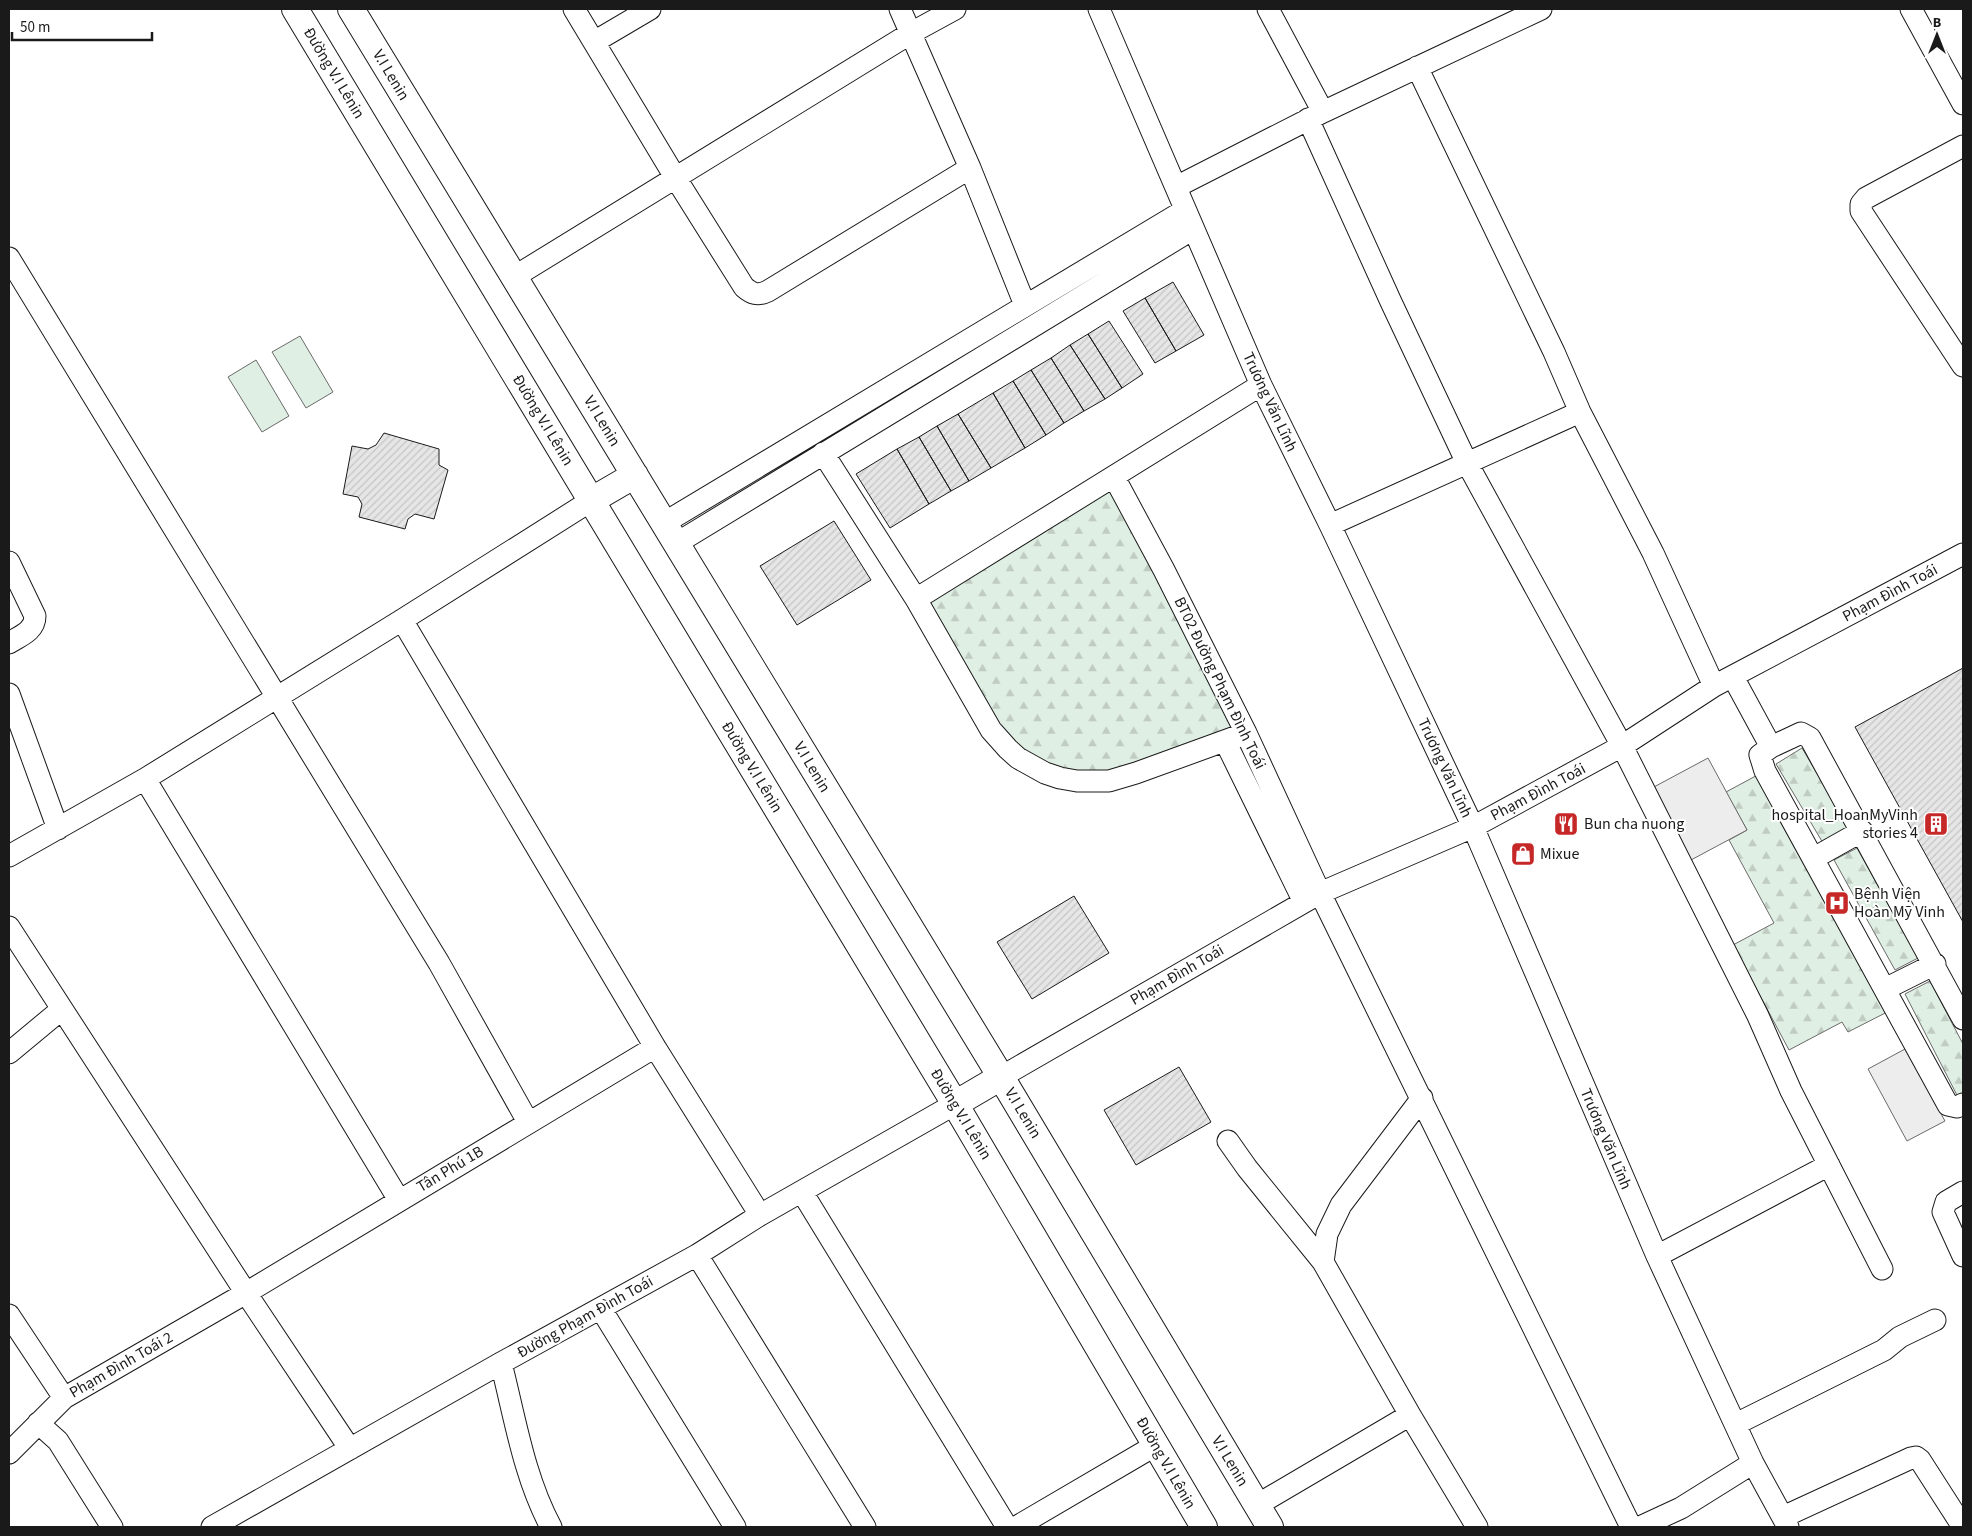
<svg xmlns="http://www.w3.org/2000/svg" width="1972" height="1536" viewBox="0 0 1972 1536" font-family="'Source Sans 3',sans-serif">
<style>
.forest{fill:url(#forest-firs);stroke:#6a6a6a}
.park{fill:#e0efe3;stroke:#6a6a6a}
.parking{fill:#ededed;stroke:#6a6a6a}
.building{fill:url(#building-hatch);stroke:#1a1a1a}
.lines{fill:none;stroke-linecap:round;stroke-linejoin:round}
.minor-casing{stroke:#1a1a1a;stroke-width:23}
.major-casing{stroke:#1a1a1a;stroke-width:28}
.minor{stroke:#fff;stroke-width:21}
.major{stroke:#fff;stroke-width:26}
.labels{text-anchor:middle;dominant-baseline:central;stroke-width:4;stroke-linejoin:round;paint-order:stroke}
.street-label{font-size:16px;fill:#1a1a1a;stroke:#fff}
.poi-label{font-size:16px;fill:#1a1a1a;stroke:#fff;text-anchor:start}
</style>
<defs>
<pattern id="forest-firs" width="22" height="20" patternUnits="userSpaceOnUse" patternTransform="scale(1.25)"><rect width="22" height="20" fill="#e0efe3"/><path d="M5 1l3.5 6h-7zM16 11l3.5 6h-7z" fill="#c0ccc2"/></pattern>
<pattern id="building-hatch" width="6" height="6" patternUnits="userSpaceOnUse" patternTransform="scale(1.25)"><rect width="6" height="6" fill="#e6e6e6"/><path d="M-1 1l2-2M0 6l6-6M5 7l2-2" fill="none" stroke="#c5c5c5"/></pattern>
</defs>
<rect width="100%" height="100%" fill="#fff"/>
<path class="forest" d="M1114,477L1246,733L1109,781L1018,758L916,599Z
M1802,748L1849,828L1823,843L1776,764Z
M1765,771L1893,1009L1848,1032L1842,1022L1789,1050L1733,945L1774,923L1729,840L1747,830L1726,792Z
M1857,848L1918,958L1895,970L1834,860Z
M1930,981L1963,1044V1097L1959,1099L1905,994Z"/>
<path class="park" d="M300,336L333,392L306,408L272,352Z
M256,360L289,416L262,432L228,377Z"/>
<path class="parking" d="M1708,758L1747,830L1691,860L1652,788Z
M1905,1049L1945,1121L1907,1141L1868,1069Z"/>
<path class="building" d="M1173,282L1204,335L1176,351L1145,298Z
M1145,298L1176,351L1155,363L1123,311Z
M1109,321L1143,374L1122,388L1088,334Z
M1088,334L1122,388L1105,399L1070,345Z
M1070,345L1105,399L1084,411L1051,358Z
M1051,358L1084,411L1064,423L1031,370Z
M1031,370L1064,423L1046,435L1013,381Z
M1013,381L1046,435L1025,448L993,393Z
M993,393L1025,448L991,468L958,414Z
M958,414L991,468L969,481L937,426Z
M937,426L969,481L951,491L919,437Z
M384,433L439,449V465L448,470L434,519L415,514L408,519L405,529L359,517L362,504L358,497L343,494L352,446L368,449L376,445Z
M919,437L951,491L929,504L897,449Z
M897,449L929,504L890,528L856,474Z
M834,521L871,580L797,625L760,566Z
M1963,668V922L1855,727Z
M1074,896L1109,953L1032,999L997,942Z
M1179,1067L1211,1122L1136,1165L1104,1110Z"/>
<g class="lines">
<defs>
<path id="minor" d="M574,9L675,177L744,287C752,294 758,296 768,291L970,168
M900,9L970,168L1025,305
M1099,9L1261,385L1330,525L1473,827L1657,1256L1753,1463L1788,1527
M1268,9L1323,112
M1911,9L1963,104
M594,42L650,9
M1417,67L1554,352L1580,412L1653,553L1714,686
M1308,119L1391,302L1467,463L1622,746L1758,1016L1791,1091L1882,1269
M1963,146L1866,198L1861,204V211L1963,366
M1176,187L1323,112L1541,9
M9,258L439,963L528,1122
M514,277L911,33L955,9
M823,453L916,599L991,730L1008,749L1018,758L1045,773L1060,778L1077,781H1109L1136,773L1246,733
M1114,477L1164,570L1246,733L1320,893L1631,1527
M664,523L1185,210
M1330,525L1580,412
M677,543L1193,229
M9,562L35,616C35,631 20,636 9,643
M916,599L1261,385
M402,620L655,1047L760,1215
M1733,677L1771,747L1801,733L1810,738L1963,1019
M9,694L58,829
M1225,741L1304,902
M1771,747L1760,755L1765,771L1948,1105L1957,1107L1963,1104
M145,779L399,1200
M9,856L145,779L402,620L592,500
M1814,858L1862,831
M9,927L246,1293L350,1449
M1885,989L1935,964
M9,1053L62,1009
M1001,1077L1320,893L1473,827L1622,746L1714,686L1963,554
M1228,1141L1247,1168L1323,1262L1410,1415L1477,1527
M802,1192L1007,1527
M1963,1192L1946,1202L1943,1212L1963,1256
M697,1255L865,1527
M1657,1256L1829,1165
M1323,1262L1327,1234L1341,1205L1422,1098
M601,1309L735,1527
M9,1315L64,1398
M501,1363C515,1418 524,1477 551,1527
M38,1423L58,1441L112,1527
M1736,1424L1884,1350L1900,1337L1935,1320
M9,1453L64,1398L246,1293L655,1047
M1257,1505L1410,1415
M1783,1517L1911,1458L1916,1457L1920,1460L1963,1527
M212,1527L501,1363L697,1255L760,1215L955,1104
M1016,1527L1156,1445
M1640,1527L1681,1508L1753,1463"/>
<path id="major" d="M295,9L955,1104L1204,1527
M351,9L1001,1077L1270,1527
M592,500L635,475
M955,1104L1001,1077"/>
</defs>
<use href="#minor" class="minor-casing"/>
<use href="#major" class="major-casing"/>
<use href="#minor" class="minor"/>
<use href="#major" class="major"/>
</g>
<defs>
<symbol id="restaurant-square" viewBox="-11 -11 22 22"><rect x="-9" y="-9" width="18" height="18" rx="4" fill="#c62828" stroke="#fff"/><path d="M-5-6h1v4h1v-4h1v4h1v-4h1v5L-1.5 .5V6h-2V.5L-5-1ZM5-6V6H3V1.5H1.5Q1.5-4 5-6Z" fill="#fff"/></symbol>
<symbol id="building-square" viewBox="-11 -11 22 22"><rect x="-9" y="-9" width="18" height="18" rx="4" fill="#c62828" stroke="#fff"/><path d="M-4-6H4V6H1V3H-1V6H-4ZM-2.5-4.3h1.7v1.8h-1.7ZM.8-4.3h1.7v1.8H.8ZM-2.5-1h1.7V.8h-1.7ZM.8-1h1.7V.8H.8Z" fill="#fff"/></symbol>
<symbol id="shop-square" viewBox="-11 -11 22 22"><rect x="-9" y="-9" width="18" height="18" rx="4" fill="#c62828" stroke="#fff"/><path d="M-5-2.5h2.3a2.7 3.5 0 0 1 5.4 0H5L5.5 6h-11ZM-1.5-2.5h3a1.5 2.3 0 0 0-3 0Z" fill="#fff"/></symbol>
<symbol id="hospital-square" viewBox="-11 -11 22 22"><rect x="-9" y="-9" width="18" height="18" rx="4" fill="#c62828" stroke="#fff"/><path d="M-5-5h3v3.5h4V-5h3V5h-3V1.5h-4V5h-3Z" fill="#fff"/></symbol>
</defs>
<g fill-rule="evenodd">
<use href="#restaurant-square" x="1552" y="810" width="28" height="28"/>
<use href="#building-square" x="1922" y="810" width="28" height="28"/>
<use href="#shop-square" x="1509" y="840" width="28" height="28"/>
<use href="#hospital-square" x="1823" y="889" width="28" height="28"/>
</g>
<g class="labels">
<g class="street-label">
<text transform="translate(334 73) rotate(59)">Đường V.I Lênin</text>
<text transform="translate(391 75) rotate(59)">V.I Lenin</text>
<text transform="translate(1270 402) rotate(65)">Trương Văn Lĩnh</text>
<text transform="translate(543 420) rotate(59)">Đường V.I Lênin</text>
<text transform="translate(602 421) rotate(59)">V.I Lenin</text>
<text transform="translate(1890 593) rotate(-28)">Phạm Đình Toái</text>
<text transform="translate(1220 683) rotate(64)">BT02 Đường Phạm Đình Toái</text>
<text transform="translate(752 767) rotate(59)">Đường V.I Lênin</text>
<text transform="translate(812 767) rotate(59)">V.I Lenin</text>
<text transform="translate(1445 768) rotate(65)">Trương Văn Lĩnh</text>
<text transform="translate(1538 792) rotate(-28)">Phạm Đình Toái</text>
<text transform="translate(1177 975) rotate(-30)">Phạm Đình Toái</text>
<text transform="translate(1023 1113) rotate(59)">V.I Lenin</text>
<text transform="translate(961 1114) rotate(59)">Đường V.I Lênin</text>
<text transform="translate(1606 1139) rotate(67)">Trương Văn Lĩnh</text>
<text transform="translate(450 1169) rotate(-31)">Tân Phú 1B</text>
<text transform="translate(585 1317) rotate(-29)">Đường Phạm Đình Toái</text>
<text transform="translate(121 1365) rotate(-30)">Phạm Đình Toái 2</text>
<text transform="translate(1230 1461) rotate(59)">V.I Lenin</text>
<text transform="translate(1166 1463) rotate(60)">Đường V.I Lênin</text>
</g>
<g class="poi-label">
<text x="1918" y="815" text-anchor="end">hospital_HoanMyVinh<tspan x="1918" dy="18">stories 4</tspan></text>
<text x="1584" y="824">Bun cha nuong</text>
<text x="1540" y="854">Mixue</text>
<text x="1854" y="894">Bệnh Viện<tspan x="1854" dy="18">Hoàn Mỹ Vinh</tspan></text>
</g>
</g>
<rect width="1972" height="1536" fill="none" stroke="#1a1a1a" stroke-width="20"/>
<g transform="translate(1937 35)" stroke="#ffffff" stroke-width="4" paint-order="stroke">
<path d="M0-4L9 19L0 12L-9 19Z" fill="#1a1a1a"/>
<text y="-8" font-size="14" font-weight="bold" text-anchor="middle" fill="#1a1a1a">B</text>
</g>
<path d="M12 32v8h140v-8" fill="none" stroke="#1a1a1a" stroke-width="2.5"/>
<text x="20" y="32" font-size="15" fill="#1a1a1a" stroke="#ffffff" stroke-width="4" paint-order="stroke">50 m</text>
</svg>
